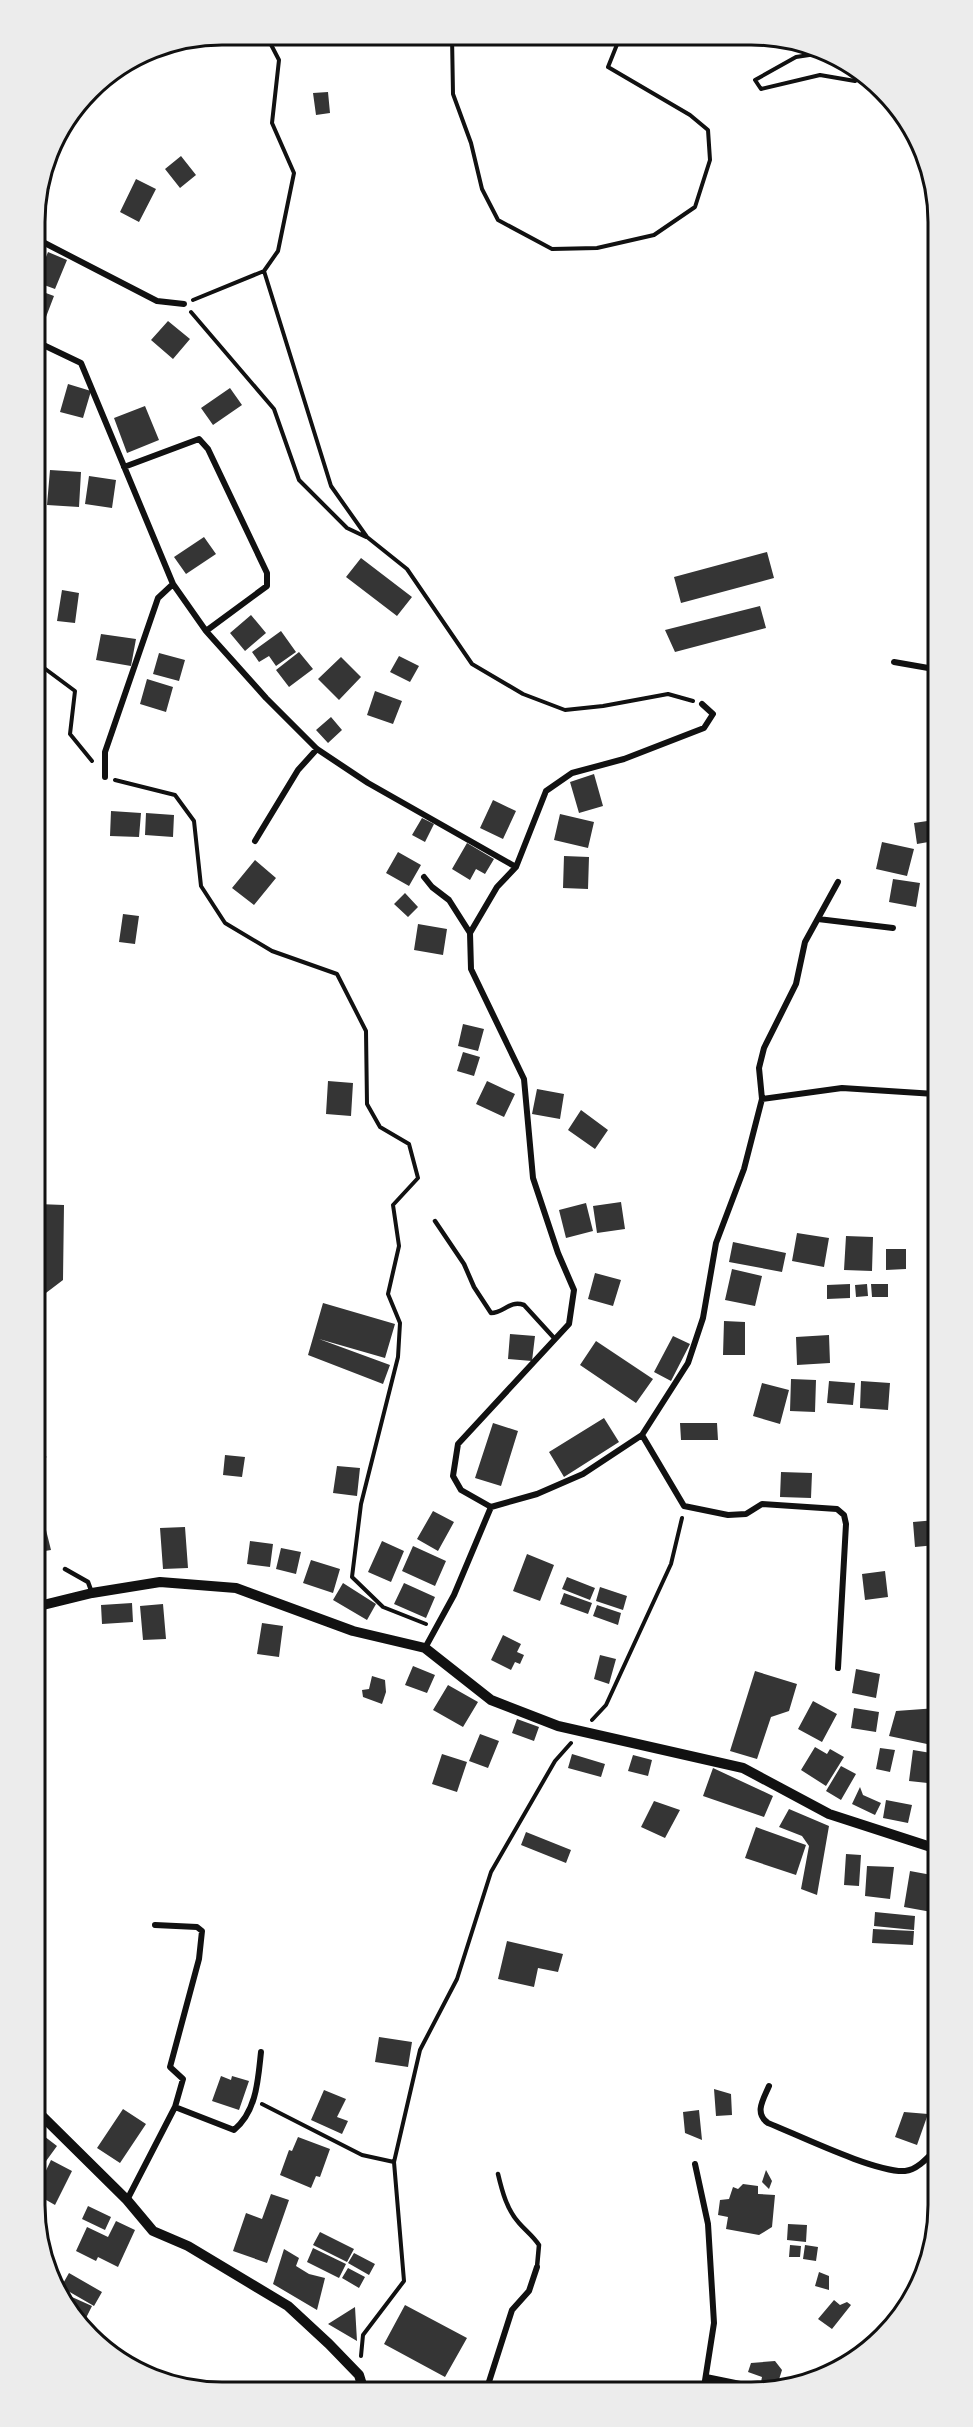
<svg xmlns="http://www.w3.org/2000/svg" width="973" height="2427" viewBox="0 0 973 2427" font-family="Quicksand,sans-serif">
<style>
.building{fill:#353535}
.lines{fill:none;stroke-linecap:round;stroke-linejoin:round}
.path{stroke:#111;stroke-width:4}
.service{stroke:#111;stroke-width:4.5}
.minor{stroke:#111;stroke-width:6}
.tertiary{stroke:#111;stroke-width:10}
.rim{fill:none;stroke:#111;stroke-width:3}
</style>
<rect width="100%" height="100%" fill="#fff"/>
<path class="building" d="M328,92L330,113L316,115L313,93Z
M181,156L196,175L180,188L165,169Z
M136,179L156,189L139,222L120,212Z
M48,252L67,260L55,289L36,282Z
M35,289L54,296L46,317L35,313Z
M168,321L190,339L173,359L151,340Z
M68,384L91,391L83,418L60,412Z
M230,388L242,405L213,425L201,408Z
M145,406L159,440L127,453L114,418Z
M50,470L81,472L79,507L47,505Z
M89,476L116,480L112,508L85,504Z
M204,537L216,554L186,574L174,557Z
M767,552L774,578L681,603L674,577Z
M361,558L412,597L397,616L346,577Z
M62,590L79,593L75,623L57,621Z
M760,606L766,628L675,652L665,630Z
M251,615L266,633L245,651L230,633Z
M281,631L296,652L276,666L269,656L259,662L252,652Z
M101,634L136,639L131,666L96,660Z
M299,652L313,669L289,687L276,670Z
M159,653L185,660L179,681L153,674Z
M399,656L419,666L410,682L390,672Z
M341,657L361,677L339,700L318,679Z
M147,679L173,687L166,712L140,704Z
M375,691L402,701L393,724L367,715Z
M331,717L342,730L328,743L316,730Z
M594,774L603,806L579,813L570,782Z
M493,800L516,811L503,839L480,828Z
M111,811L141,813L139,837L110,836Z
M146,813L174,815L173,837L145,835Z
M560,814L594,822L588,848L554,840Z
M422,818L434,824L425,842L412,835Z
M934,820V841L917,844L914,823Z
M882,842L914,849L907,876L876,869Z
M467,843L494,859L485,874L476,869L470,880L452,869Z
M398,852L421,865L409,886L386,873Z
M564,856L589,857L588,889L563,888Z
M255,860L276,878L254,905L232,888Z
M893,879L920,883L916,907L889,902Z
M405,893L418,907L408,917L394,904Z
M123,914L139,916L135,944L119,942Z
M418,924L447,929L443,955L414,950Z
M463,1024L484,1029L478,1051L458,1046Z
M463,1052L480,1057L474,1076L457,1071Z
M328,1081L353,1083L351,1116L326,1114Z
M487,1081L515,1094L504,1117L476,1104Z
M537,1089L564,1094L560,1119L532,1114Z
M581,1110L608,1130L595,1149L568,1130Z
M621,1202L625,1229L597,1233L593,1206Z
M586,1203L593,1231L566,1238L559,1210Z
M38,1204L64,1205L63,1280L38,1299Z
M797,1233L829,1238L824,1267L792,1261Z
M846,1236L873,1237L872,1271L844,1270Z
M733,1242L786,1253L782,1272L729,1262Z
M886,1249H906V1269L886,1270Z
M732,1269L762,1276L755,1306L725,1300Z
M595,1273L621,1280L613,1306L588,1299Z
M850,1284V1298L827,1299V1285Z
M867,1284L868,1296L856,1297L855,1285Z
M871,1284H888V1297H872Z
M323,1303L395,1324L385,1358L319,1339L390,1365L383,1384L308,1355Z
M724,1321L745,1322V1355H723Z
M510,1334L535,1336L532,1361L508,1359Z
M829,1335L830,1363L797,1365L796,1337Z
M673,1336L690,1344L671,1381L654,1372Z
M596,1341L653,1379L636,1403L580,1365Z
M791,1379L816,1380L815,1412L790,1411Z
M829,1381L855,1383L853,1405L827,1403Z
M861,1381L890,1383L888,1410L860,1408Z
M762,1383L789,1390L780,1424L753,1416Z
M604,1418L619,1442L564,1477L549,1452Z
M493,1423L518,1431L501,1486L475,1478Z
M680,1423H717L718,1440H681Z
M225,1455L245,1457L242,1477L223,1475Z
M337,1466L360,1468L357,1496L333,1493Z
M781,1472L812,1473L811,1498L780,1497Z
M39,1502L51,1550L39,1552Z
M433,1511L454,1522L438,1551L417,1539Z
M936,1520V1545L915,1547L913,1522Z
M185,1527L188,1568L163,1569L160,1528Z
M250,1541L273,1544L270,1567L247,1564Z
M382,1541L404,1551L391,1582L368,1572Z
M413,1546L446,1561L435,1586L402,1571Z
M281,1548L301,1552L296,1574L276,1569Z
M527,1554L554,1565L540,1601L513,1591Z
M311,1560L340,1569L333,1593L303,1583Z
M885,1571L888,1597L865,1600L862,1574Z
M567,1577L595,1588L590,1600L562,1589Z
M343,1583L376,1604L367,1620L333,1600Z
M404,1583L435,1597L426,1618L394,1604Z
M600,1587L627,1596L623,1610L596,1601Z
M564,1593L592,1603L588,1614L560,1604Z
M132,1603L133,1622L102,1624L101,1605Z
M163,1604L166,1639L143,1640L140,1606Z
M597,1605L621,1613L618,1625L593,1616Z
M929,1605H936V1631H930Z
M262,1623L283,1626L279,1657L257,1654Z
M503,1635L521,1644L517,1652L524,1655L520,1664L515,1662L511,1670L491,1660Z
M600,1655L616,1659L609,1684L594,1679Z
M413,1666L435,1675L427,1693L405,1685Z
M856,1669L880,1674L876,1698L852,1693Z
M755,1671L797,1684L789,1711L771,1717L757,1759L730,1751Z
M372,1676L385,1680L386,1692L382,1704L363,1697L362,1690L369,1689Z
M448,1685L478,1702L463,1727L433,1710Z
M813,1701L837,1714L822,1742L798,1729Z
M854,1708L879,1712L876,1732L851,1728Z
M937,1708V1718L927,1744L889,1736L896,1711Z
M517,1719L539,1727L534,1741L512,1733Z
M480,1734L499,1741L488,1768L469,1761Z
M815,1747L827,1754L830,1749L844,1757L826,1786L801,1770Z
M880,1748L895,1750L890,1772L876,1769Z
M913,1750L937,1754V1784L909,1781Z
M442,1754L467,1762L457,1792L432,1784Z
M572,1754L605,1764L601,1777L568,1768Z
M633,1755L652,1760L648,1776L628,1771Z
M841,1766L856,1774L841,1800L826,1791Z
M713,1768L773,1796L764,1817L703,1796Z
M860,1787L863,1795L881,1803L875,1815L852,1804Z
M886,1800L912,1805L908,1823L883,1818Z
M654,1801L680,1810L665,1838L641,1827Z
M789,1809L829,1826L817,1895L801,1889L809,1846L802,1836L779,1827Z
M756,1827L806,1845L796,1875L745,1858Z
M526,1832L571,1850L566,1863L521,1845Z
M846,1854L861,1855L859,1886L844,1885Z
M867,1866L894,1867L890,1899L865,1896Z
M910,1871L937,1876V1913L904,1907Z
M875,1912L915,1916L914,1930L874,1926Z
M873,1929L914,1931L913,1945L872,1943Z
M507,1941L563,1954L558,1972L538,1968L534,1987L498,1979Z
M379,2037L412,2042L408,2067L375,2062Z
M221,2076L231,2080L232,2076L249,2081L239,2110L212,2101Z
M714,2089L731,2094L732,2115L716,2116Z
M324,2090L346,2099L337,2117L348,2121L342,2134L311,2120Z
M123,2109L146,2124L120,2163L97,2148Z
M699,2110L702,2140L685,2133L683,2112Z
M904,2112L928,2114L917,2145L895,2137Z
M40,2133L57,2146L41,2168L40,2143Z
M298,2137L330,2149L320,2177L316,2176L311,2188L280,2175L289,2150L292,2151Z
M51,2160L72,2171L55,2205L41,2197V2181Z
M766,2170L772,2181L769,2189L762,2182Z
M743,2184L758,2186V2194L775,2195L772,2227L759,2235L726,2229L728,2217L718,2215L720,2200L729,2199L733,2187L738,2189Z
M271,2194L289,2200L267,2263L233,2251L246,2213L262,2219Z
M88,2206L111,2217L105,2230L82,2219Z
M116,2221L135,2230L118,2267L98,2257L96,2261L76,2251L87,2227L108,2237Z
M788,2224L807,2225L806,2242L787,2240Z
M320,2232L354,2249L347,2262L313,2245Z
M790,2245L801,2246L800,2257H789Z
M805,2245L818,2247L816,2261L803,2259Z
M313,2248L346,2264L339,2278L307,2262Z
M284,2249L299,2258L296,2266L309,2274L325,2278L317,2310L273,2284Z
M354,2253L375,2264L369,2275L348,2263Z
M348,2268L365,2277L359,2288L342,2278Z
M819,2272L829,2276V2290L815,2286Z
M69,2273L102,2292L94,2306L61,2287Z
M63,2293L92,2306L86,2318L76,2314Z
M834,2300L840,2305L847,2302L851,2305L832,2329L818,2319Z
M405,2305L467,2338L445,2377L384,2344Z
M355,2307L357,2341L328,2324Z
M775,2361L782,2370L777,2386L761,2382L762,2377L748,2372L751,2363Z"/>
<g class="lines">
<path class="path" d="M452,36L453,94L471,143L482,189L498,220L552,249L597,248L654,235L695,207L710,160L708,130L690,115L608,67L620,37
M681,37L709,40L715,38
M829,52L796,57L755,80L761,89L820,75L855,81L864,75
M35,212L48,187L41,185
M264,271L331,486L367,537L407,569L472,664L523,694L565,710L603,706L668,694L693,701
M193,300L264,271L278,251L294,173L272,123L279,60L266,35
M191,312L274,409L299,480L347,528L366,537
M36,662L75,691L70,734L92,761
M115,780L175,795L194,821L201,886L225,923L272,951L337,974L366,1031L367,1104L380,1127L409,1144L418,1178L393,1205L399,1246L388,1294L400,1323L398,1357L361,1504L352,1577L383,1607L426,1624
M592,1720L606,1705L671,1564L682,1518
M262,2104L362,2155L394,2162
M361,2356L363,2335L404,2281L394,2162L420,2050L457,1979L491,1872L555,1761L571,1743"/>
<path class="service" d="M435,1221L464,1264L474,1287L491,1313C504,1313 509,1300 524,1305L555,1339
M39,1470L44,1457
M65,1569L88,1582L92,1593
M498,2174C502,2191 507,2210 519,2223C526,2231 533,2236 539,2245L537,2267"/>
<path class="minor" d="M35,238L157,301L184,304
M35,341L81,363L173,584L206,631L266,698L317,749L368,783L516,867
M124,467L199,439L208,449L267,573V586L206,631
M894,662L934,669
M105,777V752L158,598L173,584
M255,841L298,770L317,749
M424,877L432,887L449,900L470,933
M838,882L805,942L796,984L764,1048L759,1068L762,1099L744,1169L716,1243L703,1318L688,1363L642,1435L684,1506L728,1515L746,1514L762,1504L837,1509L844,1515L846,1524L838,1668
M818,919L893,928
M762,1099L842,1088L935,1094
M491,1507L537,1494L583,1474L642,1435
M425,1648L454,1595L491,1507L461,1490L453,1476L458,1444L569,1324L574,1290L558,1253L533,1178L524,1079L471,969L470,933L497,887L516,867L546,791L572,773L624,759L704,728L713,714L702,704
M155,1925L197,1927L202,1931L199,1959L170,2067L183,2079L175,2107
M769,2086C763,2100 754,2113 768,2123C798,2135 876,2173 905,2171C918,2170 929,2156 938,2147
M695,2164L708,2224L714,2323L704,2387
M127,2200L175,2107L234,2130C257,2111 258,2079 261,2052
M706,2377L750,2386
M487,2388L512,2310L529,2291L537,2267"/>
<path class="tertiary" d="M39,1606L92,1593L160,1582L236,1588L353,1631L425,1648L491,1700L558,1726L743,1768L829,1814L937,1849
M40,2114L127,2200L153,2231L188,2246L288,2306L329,2344L359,2375L363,2388"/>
</g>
<path d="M0 0H973V2427H0ZM222 45H751A177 177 0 0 1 928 222V2205A177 177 0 0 1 751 2382H222A177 177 0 0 1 45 2205V222A177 177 0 0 1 222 45Z" fill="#ececec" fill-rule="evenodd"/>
<path class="rim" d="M222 45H751A177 177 0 0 1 928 222V2205A177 177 0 0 1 751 2382H222A177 177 0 0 1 45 2205V222A177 177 0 0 1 222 45Z"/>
</svg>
